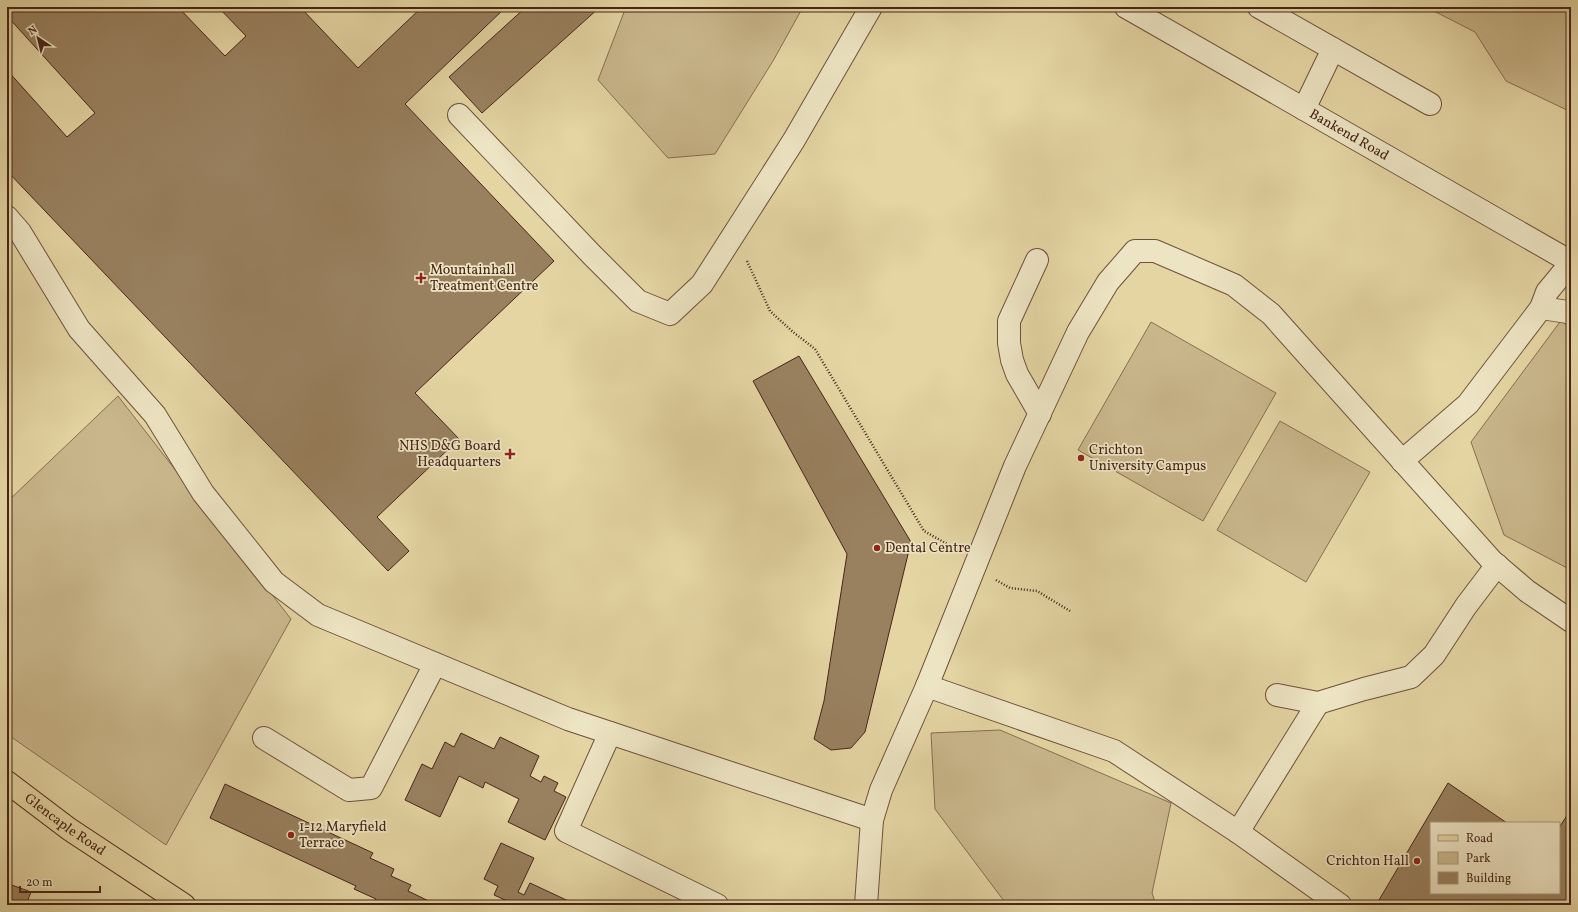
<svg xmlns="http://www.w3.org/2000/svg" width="1578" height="912" viewBox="0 0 1578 912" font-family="Vollkorn,serif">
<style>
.green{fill:#c9b78b;stroke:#886e52}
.building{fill:#998160;stroke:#472518}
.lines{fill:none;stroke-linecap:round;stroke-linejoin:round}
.minor-casing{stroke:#6e513b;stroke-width:24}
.major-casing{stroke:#472518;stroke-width:24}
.path{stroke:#472518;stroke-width:2.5;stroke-dasharray:1 2;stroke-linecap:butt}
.minor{stroke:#ede4c3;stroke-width:22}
.major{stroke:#e4d5a3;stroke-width:22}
.poi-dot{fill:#8f2418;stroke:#ede4c3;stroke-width:1.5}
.labels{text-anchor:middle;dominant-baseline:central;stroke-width:3.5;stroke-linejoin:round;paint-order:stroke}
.street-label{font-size:14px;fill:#472518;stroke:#ede4c3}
.poi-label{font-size:14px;fill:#472518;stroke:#ede4c3;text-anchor:start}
</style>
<rect width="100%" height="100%" fill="#e4d5a3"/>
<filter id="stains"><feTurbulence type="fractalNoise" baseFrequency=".005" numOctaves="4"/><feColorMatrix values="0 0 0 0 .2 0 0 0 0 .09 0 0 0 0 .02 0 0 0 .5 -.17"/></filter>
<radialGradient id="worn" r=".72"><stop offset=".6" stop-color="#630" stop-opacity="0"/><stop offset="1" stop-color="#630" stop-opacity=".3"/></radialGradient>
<path class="green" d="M626,7H803L773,61L715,154L668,158L598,80Z
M1426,7H1571V112L1506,81L1475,32Z
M1571,307V570L1504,535L1471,442Z
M1151,322L1276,393L1203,521L1078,450Z
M118,396L291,619L166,845L7,734V502Z
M1280,421L1370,472L1306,582L1217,530Z
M1000,730L1171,803L1152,893L1156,905H1007L935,809L931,733Z"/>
<path class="building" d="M7,7H178L225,56L246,36L218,7H300L358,68L422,7H506L405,104L554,261L415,393L459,439L377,517L409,551L388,571L7,171V70L67,137L95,113L7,16Z
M526,7H600L482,113L449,77Z
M799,356L911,542L865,732L851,748L831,750L814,739L824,701L847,554L753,381Z
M461,733L494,749L500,737L539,756L530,776L541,782L544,776L558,783L554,791L566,797L545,840L508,822L519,799L485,782L483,788L459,776L440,817L405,800L422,764L432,769L445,742L454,747Z
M1448,783L1507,823H1431V893H1559V828L1571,809V893L1568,898L1571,900V905H1387L1379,900Z
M225,784L373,853L370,858L394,869L391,876L411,885L408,891L437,905H376L374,904L376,899L354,889L356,886L210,818Z
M501,843L534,858L518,892L524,895L530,883L577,905H516L494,895L498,886L484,879Z
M9,884L31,892L26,905H7V889Z
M131,900L139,905H127Z"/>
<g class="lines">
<defs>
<g id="minor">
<path id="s1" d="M1126,7L1571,262"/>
<path d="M1259,7L1430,104"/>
<path d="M1304,109L1333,49"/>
<path d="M459,115L592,255L638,301L670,314L702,284L794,140L871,7"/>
<path d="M7,217L20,232L79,329L155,415L203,493L274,582L318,615L568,719L872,820"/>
<path d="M1037,260L1009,321V343L1012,360L1017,374L1040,414"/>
<path d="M1541,308L1568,312L1571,314"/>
<path d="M1402,461L1468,404L1541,308L1547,292L1571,263"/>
<path d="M927,686L1114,751L1238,832L1340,905"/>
<path d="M1277,695L1318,703L1364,689L1411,677L1434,655L1466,606L1497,565"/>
<path d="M610,733L566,831L717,905"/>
<path d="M264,738L349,790L371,788L435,664"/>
<path d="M1238,832L1318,703"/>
<path d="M866,905L872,820L881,790L927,686L1015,466L1078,332L1108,282L1135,251H1155L1234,285L1271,314L1492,561L1527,591L1571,621"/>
</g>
<g id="major">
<path id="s2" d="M7,782L69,829L184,905"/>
</g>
</defs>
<use href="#minor" class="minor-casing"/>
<use href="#major" class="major-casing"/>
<path class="path" d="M747,261L770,311L793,332L815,349L924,531L956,549
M996,580L1010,588L1037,591L1070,611"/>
<use href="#minor" class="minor"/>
<use href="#major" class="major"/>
</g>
<g class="poi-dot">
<path d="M419 272h4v4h4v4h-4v4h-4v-4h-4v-4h4z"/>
<path d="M508 448h4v4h4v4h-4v4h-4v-4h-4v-4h4z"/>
<circle cx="1081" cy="458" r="4"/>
<circle cx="877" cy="548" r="4"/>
<circle cx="291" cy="835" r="4"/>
<circle cx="1417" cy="861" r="4"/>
</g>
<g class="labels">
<g class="street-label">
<text stroke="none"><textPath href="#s1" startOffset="257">Bankend Road</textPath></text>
<text stroke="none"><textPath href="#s2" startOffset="72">Glencaple Road</textPath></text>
</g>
<g class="poi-label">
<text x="430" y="270">Mountainhall<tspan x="430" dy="16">Treatment Centre</tspan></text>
<text x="501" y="446" text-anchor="end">NHS D&amp;G Board<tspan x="501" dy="16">Headquarters</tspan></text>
<text x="1089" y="450">Crichton<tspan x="1089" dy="16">University Campus</tspan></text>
<text x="885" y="548">Dental Centre</text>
<text x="299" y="827">1-12 Maryfield<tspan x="299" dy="16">Terrace</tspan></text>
<text x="1409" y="861" text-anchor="end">Crichton Hall</text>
</g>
</g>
<rect width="1578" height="912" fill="none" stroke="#e4d5a3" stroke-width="24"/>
<rect x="8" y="8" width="1562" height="896" fill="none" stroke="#472518" stroke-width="2"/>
<rect x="12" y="12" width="1554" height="888" fill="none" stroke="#472518"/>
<rect x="1430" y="822" width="130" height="72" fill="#ede4c3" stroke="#ab987f"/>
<rect x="1438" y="835" width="20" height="6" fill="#e4d5a3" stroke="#ab987f"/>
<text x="1466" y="842" font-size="12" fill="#472518">Road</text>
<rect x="1438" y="852" width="20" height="12" fill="#c9b78b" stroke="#ab987f"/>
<text x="1466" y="862" font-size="12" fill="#472518">Park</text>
<rect x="1438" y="872" width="20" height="12" fill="#998160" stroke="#ab987f"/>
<text x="1466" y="882" font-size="12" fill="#472518">Building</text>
<g transform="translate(38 38) rotate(325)" stroke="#ede4c3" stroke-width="3" paint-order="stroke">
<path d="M0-3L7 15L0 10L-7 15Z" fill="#472518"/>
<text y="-6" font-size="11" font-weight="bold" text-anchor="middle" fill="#472518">N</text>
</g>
<path d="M20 886v6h80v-6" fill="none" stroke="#472518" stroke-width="2"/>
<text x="26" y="886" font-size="12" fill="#472518" stroke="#ede4c3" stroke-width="3" paint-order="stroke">20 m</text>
<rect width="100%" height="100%" filter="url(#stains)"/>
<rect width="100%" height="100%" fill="url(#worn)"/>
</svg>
